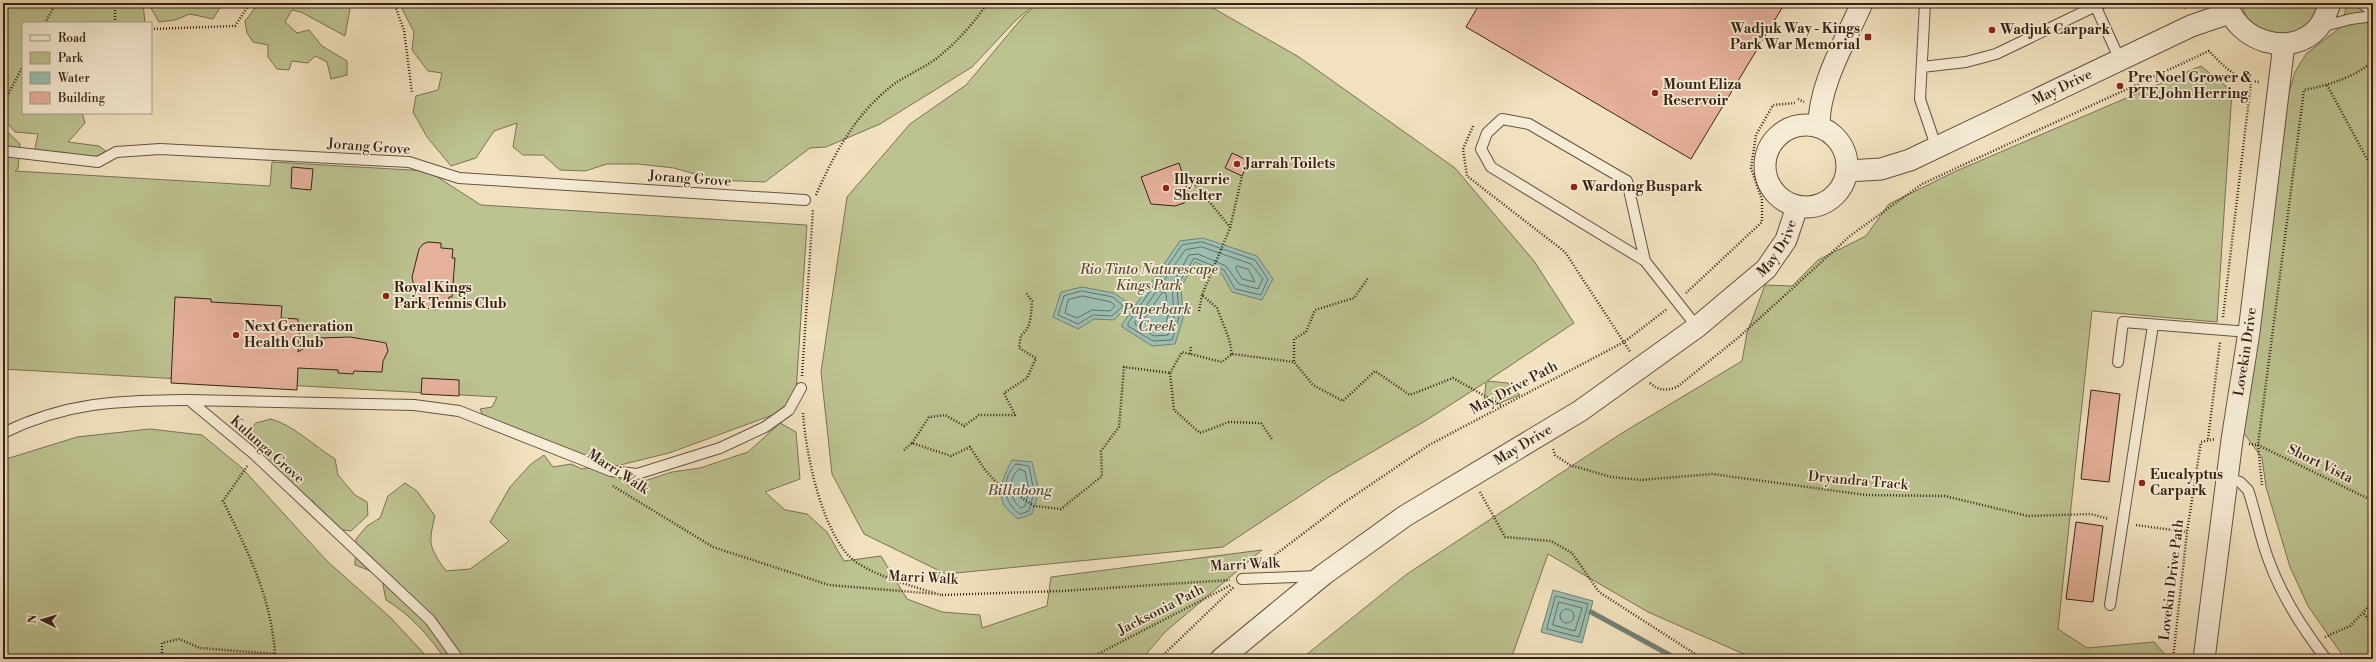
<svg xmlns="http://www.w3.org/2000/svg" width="2376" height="662" viewBox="0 0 2376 662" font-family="'Libre Bodoni',serif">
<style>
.green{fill:#bcc290;stroke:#7a7253}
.water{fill:#9bbeb1;stroke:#738073}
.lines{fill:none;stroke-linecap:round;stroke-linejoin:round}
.shore{stroke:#6a7064;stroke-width:1}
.stream{stroke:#738073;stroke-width:5}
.building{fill:#e6b19b;stroke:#382216}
.lane-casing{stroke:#665240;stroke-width:12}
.street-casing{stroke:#665240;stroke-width:23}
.path{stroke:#382216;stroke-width:2.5;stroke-dasharray:1 2;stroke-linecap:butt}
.lane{stroke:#f6ecd5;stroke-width:10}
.street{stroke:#f6ecd5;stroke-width:21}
.poi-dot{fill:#8f2418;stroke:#f6ecd5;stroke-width:1.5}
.labels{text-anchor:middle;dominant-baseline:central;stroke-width:3.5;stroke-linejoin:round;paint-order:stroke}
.poi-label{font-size:14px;font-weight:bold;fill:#382216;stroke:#f6ecd5;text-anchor:start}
.street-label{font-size:14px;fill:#382216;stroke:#f6ecd5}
.park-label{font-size:14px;font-style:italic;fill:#594a34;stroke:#f6ecd5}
.water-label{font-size:15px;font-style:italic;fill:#565144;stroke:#f6ecd5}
</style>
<rect width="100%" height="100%" fill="#f1e1be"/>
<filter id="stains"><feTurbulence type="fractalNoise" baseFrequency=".005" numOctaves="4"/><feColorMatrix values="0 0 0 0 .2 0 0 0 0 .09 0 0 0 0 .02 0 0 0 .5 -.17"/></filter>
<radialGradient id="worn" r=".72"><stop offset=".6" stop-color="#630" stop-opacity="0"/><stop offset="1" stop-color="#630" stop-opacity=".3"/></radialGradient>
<path class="green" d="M4,3H143L145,23H23V113H82L85,123L68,142L99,146L107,152L92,164L62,152L44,156L34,153L38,134L15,132L3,118V106L8,83H3Z
M148,3H223L213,19L190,14L175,20L159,22Z
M259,3H351L345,36L301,12L292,10L285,22L297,33L309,30L322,46L347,61V75L331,79L327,62L315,56L308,63L292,61L289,70L277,69L268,57V45L253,42L247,33L245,21Z
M399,3H1037L1016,20L972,67L880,124L826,147L810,148L765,182L715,180L674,168L638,164H607L585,171L560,170L543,155H523L513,147L517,123L494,131L476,158L451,166L427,137L413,112L416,96L438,90L442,73L428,71L412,50L414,32Z
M1038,3H1204L1299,57L1455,168L1534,261L1574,323L1487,381L1508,383L1520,395L1487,408L1484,401L1486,382L1425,421L1329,477L1223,547L946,574L864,534L832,474L821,372L847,197L910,124L966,85L1022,18Z
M2240,3H2323L2314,23L2293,35L2269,34L2249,22Z
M2347,3H2373V659H2345L2308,606L2290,567L2266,487L2262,458L2243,432L2286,102L2295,72L2306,54L2342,26Z
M2201,66L2232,91L2217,322L2092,311L2058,629L2087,648L2154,642L2169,659H1755L1648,612L1548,554L1511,659H1301L1407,574L1622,433L1742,361L1747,333L1765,285L1792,286L1818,260L1866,236L1889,204L1954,172Z
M3,128L20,144L18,169L15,171L270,186L272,162L428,171L481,205L807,225L796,392L790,404L781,412L669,453L612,467L483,416L480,409L492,407L497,397L3,369Z
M271,419C295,426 314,446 335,459L338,475L355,495L367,502L368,515L351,531L330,528L313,501L302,498L252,445L247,434L256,423Z
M780,423L796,432L800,479L765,492L785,510L807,514L827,532L844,561L881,556L907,599L942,612L980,615L982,628L1047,606L1051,577L1262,550L1165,632L1142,659H474L473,655L460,659H445C428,635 411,615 386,600L381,575L355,565L356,539L367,526L380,518L388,496L405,483L417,491L435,516C428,544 429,547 446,571L470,569L509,541L490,522L510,487L531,464L544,455L553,467L571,464L582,469L593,467L616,475L629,486L672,472L700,468L748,452Z
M150,429L202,435L242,468L327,561L391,618L429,659H3V460L77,437Z"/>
<path class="water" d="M1203,238L1257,256L1273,279L1262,300L1232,292L1222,274L1195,262L1181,287L1183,318L1175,344L1152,346L1121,326L1180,241Z
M1082,287L1114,293L1130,304L1114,320L1094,319L1078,329L1053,317L1061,292Z
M1012,460L1032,462L1039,492L1032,514L1018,519C1014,515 1007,510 1004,505C996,491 1006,472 1012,460Z
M1553,590L1593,601L1582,643L1541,632Z"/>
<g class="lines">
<path class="shore" d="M1202,242L1255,260L1268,279L1261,295L1235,289L1224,270L1194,258L1177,286L1179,317L1172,340L1153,341L1128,326V323L1182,245Z
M1202,247L1251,264L1263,279L1258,289L1239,284L1226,266L1198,254L1189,255L1172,285L1174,317L1168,335L1154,336L1135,324V322L1185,250Z
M1237,266L1248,269L1255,282L1242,279L1236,269Z
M1082,291L1113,297L1123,306L1112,316L1093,315L1078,324L1058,315L1064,296Z
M1163,292L1166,293L1168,316L1164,329L1156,330L1143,321Z
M1083,296L1111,302L1115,306L1110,311L1092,310L1077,318L1065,313L1068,300Z
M1016,464L1029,466L1034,492L1029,511L1020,514C1002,503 1001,478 1016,464Z
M1019,469L1025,471L1029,491L1025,506L1021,508C1009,500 1007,479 1019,469Z
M1556,596L1588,604L1579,637L1547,629Z
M1559,602L1582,608L1575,631L1553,625Z
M1560 616a7 7 0 1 1 14 0a7 7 0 1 1-14 0Z"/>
<path class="stream" d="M1591,612L1677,659"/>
</g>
<path class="building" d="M1480,3H1785L1691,159L1466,27Z
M1232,153L1249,161L1242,176L1225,168Z
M1179,163L1189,194L1184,203L1175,206L1151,204L1141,177Z
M292,167L313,169L311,190L291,188Z
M428,242L441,243V248L453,249L452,258H455L452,297H449L448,307L436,306V310L418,306L412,277L419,249L423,244Z
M175,297L211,299V302L282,306L281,318L298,319V325H300L298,352L321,338L350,337L381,342L386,343L388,351L383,361L382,372L354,371L353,374L338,373V370L298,368L297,390L171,383Z
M422,378L459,380V396L421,394Z
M2091,390L2120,394L2109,482L2081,479Z
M2076,522L2103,526L2093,602L2066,599Z"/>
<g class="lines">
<defs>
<path id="lane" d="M1925,3L1920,99L1936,146
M2094,3L2120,60
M2361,3L2373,11
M2320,27L2351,19L2373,16
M1922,67L1966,62L1996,54L2102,3
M3,151L98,162L116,152L160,149L409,162L459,178L805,200
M1645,261L1627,181L1529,124L1502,119L1487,133L1481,149L1491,167L1645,261L1697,327
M2118,362L2123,322L2249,332
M189,400L414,405L459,411L611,471L637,474L720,448L765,427L789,410L801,388
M3,433C69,401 118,401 189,400L255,455L430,620L458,659
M2227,478L2240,482L2248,490C2256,513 2260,538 2269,561C2282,597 2302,628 2326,659
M1242,579L1318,576
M2110,605L2153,325"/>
<g id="street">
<path d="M2227,3C2236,41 2291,59 2318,28C2324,21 2327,11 2330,3"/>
<circle cx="1806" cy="166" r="41"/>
<path d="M1819,127C1818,86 1846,40 1862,3"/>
<path id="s1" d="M1848,171L1881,169L1910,160L2191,26L2229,13"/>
<path id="s2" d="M1221,659L1323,575L1405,516L1580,411L1697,327L1766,269L1786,240L1797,207"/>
<path id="s3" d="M2204,659L2232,440L2249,332L2284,44"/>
</g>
</defs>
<use href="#lane" class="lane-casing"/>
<use href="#street" class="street-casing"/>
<path class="path" d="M394,3L404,30L412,93
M2183,3L2185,9
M45,23L56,3
M115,23V3
M151,29L235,26L250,3
M2327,85L2373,170
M1798,99L1804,102
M3,104L23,66
M1473,126L1463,149L1467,176L1565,252L1631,353
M1185,183L1193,182L1230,227
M816,195C835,152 856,113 894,84C910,73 929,66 943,53C955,44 980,16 987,3
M1686,293L1762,222V200L1751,168L1756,135L1773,105L1795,103
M1199,311L1202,295
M2223,317L2251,82
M1190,354L1191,347
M1232,354L1229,339L1217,308L1202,295L1230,228L1242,176
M1294,361V339L1306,332L1315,310L1354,298L1368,278
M1170,373L1174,410L1200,433L1229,422L1261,423L1272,439
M802,376L813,209
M1650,383C1659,391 1666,391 1677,387L1739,337L1851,235L1922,184L2209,51C2223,66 2238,81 2260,82
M803,413C806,454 820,522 847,554C864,574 916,587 941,595
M2208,439L2220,342
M912,443L929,417L945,415L964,426L979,415H1015L1004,393L1027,378L1036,358L1019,348L1021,335C1032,328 1031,312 1032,301L1026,293
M2249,444L2258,445L2373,501
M1553,449L1555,455L1570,465L1611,477L1641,480L1712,474L1866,495L1945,496L2028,516L2091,514L2109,519
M904,450L912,443L951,456L970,447L985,470L1005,492L1018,495L1034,506L1061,509L1102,476L1101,451L1119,427L1124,367L1170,373L1182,352L1222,362L1232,354L1294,362L1313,385L1343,401L1375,371L1410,395L1453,378L1501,405
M2262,485L2258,445L2304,90C2329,85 2353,78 2373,61
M613,486L713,547L829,585L937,594
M1480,492L1505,537L1551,541L1572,553L1599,592L1703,659
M2136,525L2187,532
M1263,564L1342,504L1429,445L1624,342L1667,309
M942,595L1062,591L1230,580
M2364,614L2373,625
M2325,637L2350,626L2373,602
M162,657L184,659
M162,659V643L179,639L200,648L275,654C271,596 248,552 223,501L248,465
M1088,659L1231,585
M1159,659L1234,587
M2173,659L2187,532L2201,442L2215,439"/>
<use href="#lane" class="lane"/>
<use href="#street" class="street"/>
</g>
<g class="poi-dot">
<circle cx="1992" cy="30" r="4"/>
<rect x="1864" y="33" width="8" height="8" rx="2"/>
<circle cx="2120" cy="86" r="4"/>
<circle cx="1655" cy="93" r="4"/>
<circle cx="1237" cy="164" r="4"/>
<circle cx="1574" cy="187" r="4"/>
<circle cx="1166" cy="188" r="4"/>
<circle cx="386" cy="296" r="4"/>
<circle cx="236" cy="335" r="4"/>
<circle cx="2142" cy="483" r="4"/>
</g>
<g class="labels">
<g class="poi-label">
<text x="1860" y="29" text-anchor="end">Wadjuk Way - Kings<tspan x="1860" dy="16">Park War Memorial</tspan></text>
<text x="2000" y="30">Wadjuk Carpark</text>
<text x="2128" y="78">Pre Noel Grower &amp;<tspan x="2128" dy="16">PTE John Herring</tspan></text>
<text x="1663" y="85">Mount Eliza<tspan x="1663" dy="16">Reservoir</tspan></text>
<text x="1245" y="164">Jarrah Toilets</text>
<text x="1174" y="180">Illyarrie<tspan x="1174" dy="16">Shelter</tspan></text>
<text x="1582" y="187">Wardong Buspark</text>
<text x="394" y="288">Royal Kings<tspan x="394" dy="16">Park Tennis Club</tspan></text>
<text x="244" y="327">Next Generation<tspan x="244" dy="16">Health Club</tspan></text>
<text x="2150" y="475">Eucalyptus<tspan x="2150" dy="16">Carpark</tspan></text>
</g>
<g class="street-label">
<text stroke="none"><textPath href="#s1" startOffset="232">May Drive</textPath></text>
<text transform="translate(369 147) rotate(4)">Jorang Grove</text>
<text transform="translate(690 179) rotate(4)">Jorang Grove</text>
<text stroke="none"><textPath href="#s2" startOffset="695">May Drive</textPath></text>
<text stroke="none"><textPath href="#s3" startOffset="310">Lovekin Drive</textPath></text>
<text transform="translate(1514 388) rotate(-28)">May Drive Path</text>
<text stroke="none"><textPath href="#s2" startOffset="371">May Drive</textPath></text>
<text transform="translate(267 450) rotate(42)">Kulunga Grove</text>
<text transform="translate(2320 464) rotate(26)">Short Vista</text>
<text transform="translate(618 472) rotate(33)">Marri Walk</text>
<text transform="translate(1858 481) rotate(5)">Dryandra Track</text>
<text transform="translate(1245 565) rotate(-3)">Marri Walk</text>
<text transform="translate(923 578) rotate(3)">Marri Walk</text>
<text transform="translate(2172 580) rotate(-83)">Lovekin Drive Path</text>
<text transform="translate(1161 610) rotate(-27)">Jacksonia Path</text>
</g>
<g class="park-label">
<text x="1149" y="270">Rio Tinto Naturescape<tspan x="1149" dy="16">Kings Park</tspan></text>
</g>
<g class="water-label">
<text x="1157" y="309">Paperbark<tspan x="1157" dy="17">Creek</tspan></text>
<text x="1020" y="490">Billabong</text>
</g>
</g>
<rect width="2376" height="662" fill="none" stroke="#f1e1be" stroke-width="16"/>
<rect x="4" y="4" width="2368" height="654" fill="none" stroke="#382216" stroke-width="2"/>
<rect x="8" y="8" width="2360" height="646" fill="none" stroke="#382216"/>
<rect x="22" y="22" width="130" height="92" fill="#f6ecd5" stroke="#aa9b89"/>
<rect x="30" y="35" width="20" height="6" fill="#f6ecd5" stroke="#aa9b89"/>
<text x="58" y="42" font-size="12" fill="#382216">Road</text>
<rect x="30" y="52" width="20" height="12" fill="#bcc290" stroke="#aa9b89"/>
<text x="58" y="62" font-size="12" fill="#382216">Park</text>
<rect x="30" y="72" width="20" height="12" fill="#9bbeb1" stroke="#aa9b89"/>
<text x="58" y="82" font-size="12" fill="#382216">Water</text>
<rect x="30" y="92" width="20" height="12" fill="#e6b19b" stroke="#aa9b89"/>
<text x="58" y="102" font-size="12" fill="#382216">Building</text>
<g transform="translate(42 620) rotate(275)" stroke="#f6ecd5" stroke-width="3" paint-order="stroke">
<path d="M0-3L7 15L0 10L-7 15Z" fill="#382216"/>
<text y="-6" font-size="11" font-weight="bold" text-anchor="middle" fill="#382216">N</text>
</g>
<rect width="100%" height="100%" filter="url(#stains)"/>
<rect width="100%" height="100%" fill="url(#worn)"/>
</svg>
